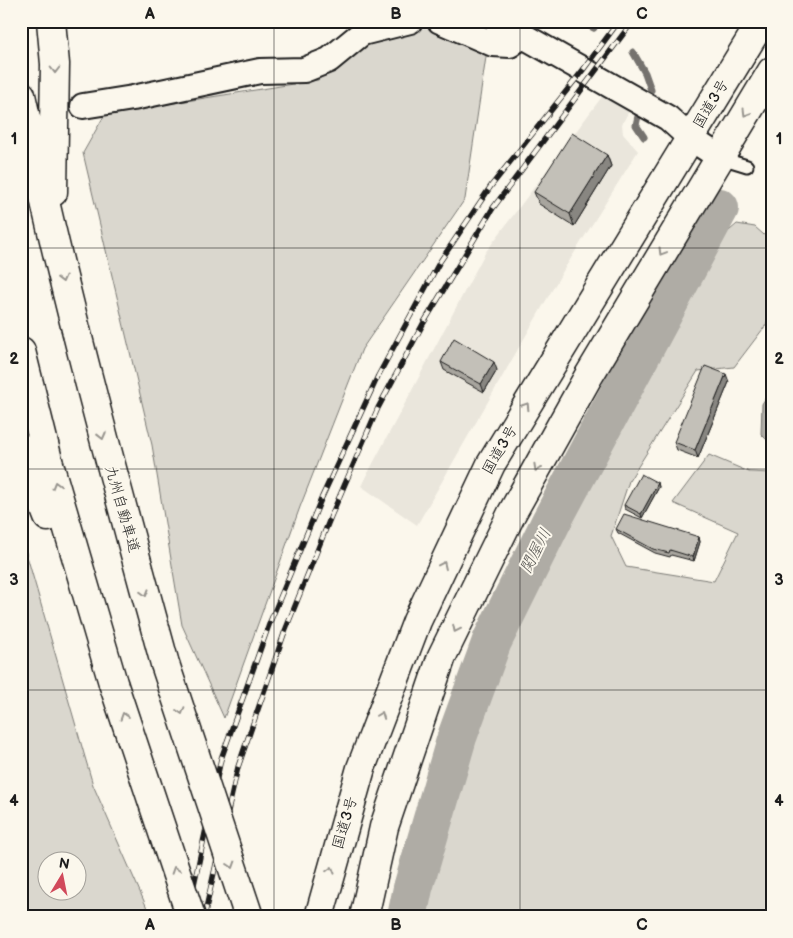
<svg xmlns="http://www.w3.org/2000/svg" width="793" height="938" viewBox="0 0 793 938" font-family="'Balsamiq Sans','Klee One',sans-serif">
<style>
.built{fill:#eae6dc}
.green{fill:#dad7ce;stroke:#7b7a75;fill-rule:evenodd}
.water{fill:#afaca5;stroke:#74726e}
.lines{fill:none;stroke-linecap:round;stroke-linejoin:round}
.stream{stroke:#74726e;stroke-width:7}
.river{stroke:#afaca5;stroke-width:40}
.service-casing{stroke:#1c1c1c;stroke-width:15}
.minor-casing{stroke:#1c1c1c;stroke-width:28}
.trunk-casing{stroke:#1c1c1c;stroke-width:31}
.motorway-casing{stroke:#1c1c1c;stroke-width:31}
.service{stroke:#fbf7ec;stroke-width:11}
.minor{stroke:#fbf7ec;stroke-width:24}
.trunk{stroke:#fbf7ec;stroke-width:28}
.motorway{stroke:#fbf7ec;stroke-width:28}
.rail-casing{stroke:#1c1c1c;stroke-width:5.5}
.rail{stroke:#fbf7ec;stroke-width:4;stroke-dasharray:11;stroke-linecap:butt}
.motorway-bridge-casing{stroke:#1c1c1c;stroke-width:31;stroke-linecap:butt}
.motorway-bridge{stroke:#fbf7ec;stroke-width:28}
.wall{fill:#a8a59e;stroke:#1c1c1c}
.shaded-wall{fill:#888681;stroke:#1c1c1c}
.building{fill:#c3c0b8;stroke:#1c1c1c}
.oneway{stroke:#97948e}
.grid{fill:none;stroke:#1c1c1c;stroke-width:1;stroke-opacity:0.55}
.labels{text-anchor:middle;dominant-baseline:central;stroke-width:4;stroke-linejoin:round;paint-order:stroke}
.street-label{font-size:15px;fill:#1c1c1c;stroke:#fbf7ec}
.water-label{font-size:16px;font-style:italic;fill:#575653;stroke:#fbf7ec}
.neatline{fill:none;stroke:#1c1c1c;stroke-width:2}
.grid-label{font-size:16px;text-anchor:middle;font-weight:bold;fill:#1c1c1c}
</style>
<rect width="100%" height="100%" fill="#fbf7ec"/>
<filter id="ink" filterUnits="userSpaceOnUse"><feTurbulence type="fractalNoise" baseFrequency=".02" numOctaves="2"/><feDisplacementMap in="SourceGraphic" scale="10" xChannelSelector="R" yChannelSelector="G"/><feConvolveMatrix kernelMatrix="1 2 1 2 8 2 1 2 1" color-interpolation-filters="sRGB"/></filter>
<g filter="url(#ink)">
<path class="built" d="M604,94L629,111L622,124L623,134L638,151L563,271L417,525L361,486L485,253Z"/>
<path class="green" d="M427,26L487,50L465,199L362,349L300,507L224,718L182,625L152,445L83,153L105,114L318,80L366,40Z
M737,224L755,227L772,242V305L766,325L734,367L698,371L629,481L611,536L626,567L714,581L738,532L673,503L709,455L749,472L772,473V917H418L427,859L516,606L611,425L715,243Z
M21,535L93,785L151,917H21ZM78,860V890H48V860Z"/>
<path class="water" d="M772,387V445L761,434L762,404Z"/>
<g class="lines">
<path class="stream" d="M580,21L594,28
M633,52L645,73L651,90
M638,116L636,125L644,137"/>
<path class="river" d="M407,917L413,888L457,737L492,641L551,522L719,208"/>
<defs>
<path id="service" d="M721,158L747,166"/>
<path id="minor" d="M440,21L493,44L510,45L522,36
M497,21L668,118L690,138L719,157
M83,106L133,98L260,71L304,70L329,60L362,33L410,21"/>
<path id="trunk" d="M319,917L361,768L417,621L491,464L762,21
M364,917L384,827L442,656L512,513L588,377L772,71"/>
<path id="motorway" d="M51,21L55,64L53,192
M21,95C62,286 113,475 165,664
M21,351L49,464L113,683
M21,448L48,517"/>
</defs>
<use href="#service" class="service-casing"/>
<use href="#minor" class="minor-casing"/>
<use href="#trunk" class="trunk-casing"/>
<use href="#motorway" class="motorway-casing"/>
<use href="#service" class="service"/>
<use href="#minor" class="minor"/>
<use href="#trunk" class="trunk"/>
<use href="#motorway" class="motorway"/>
<defs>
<path id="rail" d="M187,917L221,759L270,622L322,497L378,376L439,263L491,186L583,70L619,21
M204,917L238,767L285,631L331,516L378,408L423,324L493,208L633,21"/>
</defs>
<use href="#rail" class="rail-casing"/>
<use href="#rail" class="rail"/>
<defs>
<path id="motorway-bridge" d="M165,664L249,917
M113,683L191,917"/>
</defs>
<use href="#motorway-bridge" class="motorway-bridge-casing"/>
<use href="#motorway-bridge" class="motorway-bridge"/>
</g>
<path class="wall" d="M607,155L611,166L574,226L539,204L534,192Z
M441,362L497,370L484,392L444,370Z
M729,382L698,458L677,450L674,442Z
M658,483L659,487L642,518L625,509L624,505Z
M616,529L699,537L700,542L694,561L671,555L670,557L655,553L618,533Z"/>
<path class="shaded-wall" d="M607,155L611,166L574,226L570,214Z
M494,362L497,370L484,392L481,384Z
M726,374L729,382L698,458L695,450Z
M658,483L659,487L642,518L641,514Z
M699,537L700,542L694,561L693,557Z"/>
<path class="building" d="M572,133L607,155L570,214L534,192Z
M454,338L494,362L481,384L441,362Z
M705,366L726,374L695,450L674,442Z
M641,474L658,483L641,514L624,505Z
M624,514L699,537L693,557L670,550L669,553L653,549L616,529Z"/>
<defs><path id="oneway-chevron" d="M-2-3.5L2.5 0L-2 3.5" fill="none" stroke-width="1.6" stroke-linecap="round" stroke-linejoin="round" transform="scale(1.25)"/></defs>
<g class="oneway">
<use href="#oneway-chevron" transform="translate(55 70) rotate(90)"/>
<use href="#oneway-chevron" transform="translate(746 113) rotate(121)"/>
<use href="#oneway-chevron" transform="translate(662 252) rotate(121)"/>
<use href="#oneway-chevron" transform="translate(62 279) rotate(76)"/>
<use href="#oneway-chevron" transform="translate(526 406) rotate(-58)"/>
<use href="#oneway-chevron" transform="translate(102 436) rotate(76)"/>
<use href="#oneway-chevron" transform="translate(537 468) rotate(119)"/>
<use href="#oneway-chevron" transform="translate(56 485) rotate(-106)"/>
<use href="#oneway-chevron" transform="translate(443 565) rotate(-65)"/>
<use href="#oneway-chevron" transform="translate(145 593) rotate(74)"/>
<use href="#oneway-chevron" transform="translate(456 629) rotate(116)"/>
<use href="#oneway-chevron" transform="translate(181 711) rotate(72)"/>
<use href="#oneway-chevron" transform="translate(381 715) rotate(-69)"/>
<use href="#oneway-chevron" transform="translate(124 716) rotate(-108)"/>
<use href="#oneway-chevron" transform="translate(232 865) rotate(72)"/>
<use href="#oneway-chevron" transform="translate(175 870) rotate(-108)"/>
<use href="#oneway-chevron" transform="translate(331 870) rotate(-74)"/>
</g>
</g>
<path class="grid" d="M274,21V917M520,21V917M21,248H772M21,469H772M21,690H772"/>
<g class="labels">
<g class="street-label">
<text transform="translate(711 104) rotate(-59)">国道3号</text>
<text transform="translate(500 450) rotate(-60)">国道3号</text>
<text transform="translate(122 509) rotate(74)">九州自動車道</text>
<text transform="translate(345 823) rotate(-74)">国道3号</text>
</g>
<g class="water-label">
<text transform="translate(536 551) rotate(-63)">関屋川</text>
</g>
</g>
<rect width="793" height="938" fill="none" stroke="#fbf7ec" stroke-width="55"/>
<g transform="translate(62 876) rotate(10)"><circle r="24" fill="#fbf7ec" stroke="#a29f99"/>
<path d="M0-4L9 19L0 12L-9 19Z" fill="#d1495b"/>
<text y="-8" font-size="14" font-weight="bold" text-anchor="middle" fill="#1c1c1c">N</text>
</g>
<rect x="28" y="28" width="738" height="882" class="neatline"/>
<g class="grid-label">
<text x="150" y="19">A</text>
<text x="396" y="19">B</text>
<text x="642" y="19">C</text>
<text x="14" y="144">1</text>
<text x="779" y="144">1</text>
<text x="14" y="364">2</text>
<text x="779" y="364">2</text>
<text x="14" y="585">3</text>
<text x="779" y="585">3</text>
<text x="14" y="806">4</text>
<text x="779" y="806">4</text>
<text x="150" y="930">A</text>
<text x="396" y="930">B</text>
<text x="642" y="930">C</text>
</g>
</svg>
